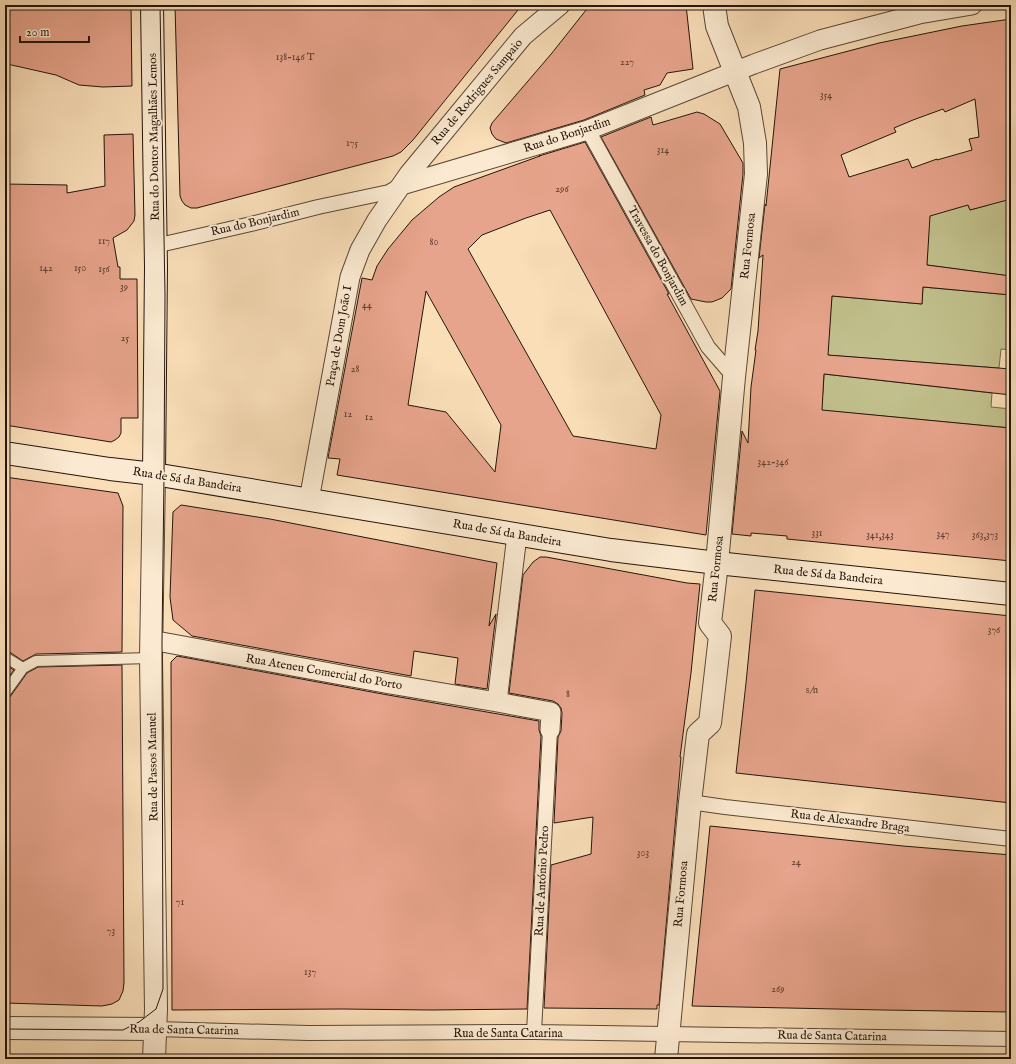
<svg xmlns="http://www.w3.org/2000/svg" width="1016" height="1064" viewBox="0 0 1016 1064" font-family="'IM FELL English',serif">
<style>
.green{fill:#c1c08c;stroke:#736a4b}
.building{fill:#e7a48c;stroke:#25150a;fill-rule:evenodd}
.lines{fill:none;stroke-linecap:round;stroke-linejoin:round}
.service-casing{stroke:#5a4736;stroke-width:12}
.pedestrian-casing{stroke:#5a4736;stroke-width:16}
.minor-casing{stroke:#5a4736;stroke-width:21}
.tertiary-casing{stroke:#5a4736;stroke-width:24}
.secondary-casing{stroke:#25150a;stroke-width:24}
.service{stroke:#fbead1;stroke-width:10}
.pedestrian{stroke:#fbead1;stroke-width:14}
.minor{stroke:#fbead1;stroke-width:19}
.tertiary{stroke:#fbead1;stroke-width:22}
.secondary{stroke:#fbead1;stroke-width:22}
.tram{stroke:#25150a;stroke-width:1}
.labels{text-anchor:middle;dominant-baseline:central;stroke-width:4;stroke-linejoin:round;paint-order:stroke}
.number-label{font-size:10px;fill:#56392a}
.street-label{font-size:12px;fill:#25150a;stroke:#fbead1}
</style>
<rect width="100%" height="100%" fill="#f9deb8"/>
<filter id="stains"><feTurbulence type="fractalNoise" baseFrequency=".005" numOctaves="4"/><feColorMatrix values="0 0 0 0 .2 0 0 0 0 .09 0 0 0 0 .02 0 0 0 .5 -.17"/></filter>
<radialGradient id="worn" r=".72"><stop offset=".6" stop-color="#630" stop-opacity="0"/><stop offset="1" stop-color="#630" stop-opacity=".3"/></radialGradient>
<path class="green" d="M1011,183V259L1009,276L927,265L882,230L966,200L970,210L989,205L988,187Z
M923,287L1011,295V350L1001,349L999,368L826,355L832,296L922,304Z
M824,374L992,393L991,407L1011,409V428L818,410L823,393Z"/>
<path class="building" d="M6,5H131L132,86L103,87L79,85L56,75L7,64Z
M175,5H522L413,140L401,152L393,156L197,208H191L185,205L182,201L180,196Z
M590,5H686L693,69L667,73L660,85L644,90L645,95L584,120L506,143L496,139L492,134L490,128L492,123L552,53Z
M1011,19V199L970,210L968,205L930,216L927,265L1011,276V295L923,287L922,304L832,296L828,355L1011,369V395L824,374L822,410L1010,428L1009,444H1011V561L787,539V536L751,533V536L732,534L742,431L748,443L751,387L756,350H755L758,331L763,255L759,258L765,204L766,206L780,69L879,43L962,26ZM975,99L979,137L969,139L972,150L937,160V159L912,168L908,159L849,177L841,155L896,132L894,128L913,120L943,109L945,112Z
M697,112L704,114L720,124L743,163V174L731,289L722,298L712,302H706L691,299L601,137L651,117L653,125Z
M133,134L135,215L134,221L127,230L113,238L118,267H120V279H137L138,418H121V433L119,437L115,440L111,442L5,425V184L67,185V193L105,186L104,135Z
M585,142L669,294H667L720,391L706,535L337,475L340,459L328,458L362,278L372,280L377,266L388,249L412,220L439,197L454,187L540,156H539ZM550,210L661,415L656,449L573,436L468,249L482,235L526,218ZM426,291L501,425L495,472L446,412L408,405Z
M5,477L118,493L123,506L122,652L36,654L23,661L8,651H5Z
M181,505L270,519L497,563L489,626L496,614L487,689L455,684L458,658L414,651L411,676L192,636L173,620L170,597L173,512Z
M540,557H546L687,583L700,584L691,673L680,757H681L678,792L659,1005H657V1009L544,1008L551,865L591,854L593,817L554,823L558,737L561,731L562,713L561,708L558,704L553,701L509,693L523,575L533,562Z
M755,590L1011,616V803L736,773L746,683Z
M177,656L388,695L539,721V730L541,736L527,1009L430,1010L342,1009L172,1010L171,662Z
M5,665L14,670L5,682Z
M122,665L124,983L123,991L119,1000L112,1004L102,1006L5,1003V699L10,697L27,673L38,667Z
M710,826L903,846L1011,855V1012L884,1010L692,1006Z"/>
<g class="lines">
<defs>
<path id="service" d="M5,657L23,668
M5,693L23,668L36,661L151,658"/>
<path id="pedestrian" d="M588,130L708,347L734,377
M155,246L251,224L318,207L389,192L401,185
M690,802L725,807L1011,839
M155,1029L308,1033L534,1032L1011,1039
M534,1032L550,730"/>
<path id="minor" d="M402,185L588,130L754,64L820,40L919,14L972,5
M309,500L350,277L360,250L377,220L409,174L523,36L560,5
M151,640L390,684L497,702L551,712L550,730
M497,702L517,535"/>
<path id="tertiary" d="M154,474L151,658L156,1009L154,1059
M5,1028L155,1029
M666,1059L690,802L698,734L710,723L720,636L710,623L717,563L734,377L756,174L755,143L749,107L717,26L714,5"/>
<path id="secondary" d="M152,5L156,267L154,474
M5,453L110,469L154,474L611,550L717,563L1011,594"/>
</defs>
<use href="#service" class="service-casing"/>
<use href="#pedestrian" class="pedestrian-casing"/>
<use href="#minor" class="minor-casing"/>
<use href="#tertiary" class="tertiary-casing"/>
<use href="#secondary" class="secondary-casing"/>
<use href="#service" class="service"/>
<use href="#pedestrian" class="pedestrian"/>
<use href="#minor" class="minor"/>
<use href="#tertiary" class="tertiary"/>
<use href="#secondary" class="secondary"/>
<path class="tram" d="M5,1029L123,1030L139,1022L156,1009L163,989L162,642L164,476L165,295L160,5"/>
</g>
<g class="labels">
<g class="number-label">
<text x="295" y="57">138-146 T</text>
<text x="627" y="62">227</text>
<text x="826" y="95">354</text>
<text x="352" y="143">175</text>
<text x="663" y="150">314</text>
<text x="562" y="189">296</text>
<text x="104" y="241">117</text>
<text x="434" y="242">80</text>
<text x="46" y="268">142</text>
<text x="80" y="268">150</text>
<text x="104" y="269">156</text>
<text x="124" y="287">39</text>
<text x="367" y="305">44</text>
<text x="125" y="338">25</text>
<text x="355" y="369">28</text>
<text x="348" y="414">12</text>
<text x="369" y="417">12</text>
<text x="773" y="462">342-346</text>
<text x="817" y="533">331</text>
<text x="943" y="534">347</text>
<text x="880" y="535">341,343</text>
<text x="985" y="535">363,373</text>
<text x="994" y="630">376</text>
<text x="812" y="690">s/n</text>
<text x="568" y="694">8</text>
<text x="643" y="853">303</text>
<text x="796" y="862">24</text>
<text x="180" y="902">71</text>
<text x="111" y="931">73</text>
<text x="310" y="972">137</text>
<text x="778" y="989">269</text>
</g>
<g class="street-label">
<text transform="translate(477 92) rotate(-50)">Rua de Rodrigues Sampaio</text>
<text transform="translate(567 135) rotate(-18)">Rua do Bonjardim</text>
<text transform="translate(154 137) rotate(-91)">Rua do Doutor Magalhães Lemos</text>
<text transform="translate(255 222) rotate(-13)">Rua do Bonjardim</text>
<text transform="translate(748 246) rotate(-84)">Rua Formosa</text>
<text transform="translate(658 256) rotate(61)">Travessa do Bonjardim</text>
<text transform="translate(339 336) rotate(-80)">Praça de Dom João I</text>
<text transform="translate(187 480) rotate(9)">Rua de Sá da Bandeira</text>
<text transform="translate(507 533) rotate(10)">Rua de Sá da Bandeira</text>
<text transform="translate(716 569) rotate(-84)">Rua Formosa</text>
<text transform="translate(828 575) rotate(6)">Rua de Sá da Bandeira</text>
<text transform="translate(324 672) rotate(10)">Rua Ateneu Comercial do Porto</text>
<text transform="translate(153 767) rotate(-91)">Rua de Passos Manuel</text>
<text transform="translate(850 821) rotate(7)">Rua de Alexandre Braga</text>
<text transform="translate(542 881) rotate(-87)">Rua de António Pedro</text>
<text transform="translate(681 894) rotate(-85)">Rua Formosa</text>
<text transform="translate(184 1030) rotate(1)">Rua de Santa Catarina</text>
<text x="508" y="1033">Rua de Santa Catarina</text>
<text transform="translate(832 1036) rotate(1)">Rua de Santa Catarina</text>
</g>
</g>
<rect width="1016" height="1064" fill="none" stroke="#f9deb8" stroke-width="20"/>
<rect x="6" y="6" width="1004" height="1052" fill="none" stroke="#25150a" stroke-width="2"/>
<rect x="10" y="10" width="996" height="1044" fill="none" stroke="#25150a"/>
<path d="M20 36v6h69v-6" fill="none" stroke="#25150a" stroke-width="2"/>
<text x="26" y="36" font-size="12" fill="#25150a" stroke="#fbead1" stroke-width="3" paint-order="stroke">20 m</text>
<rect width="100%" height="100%" filter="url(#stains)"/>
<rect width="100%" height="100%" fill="url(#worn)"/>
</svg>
